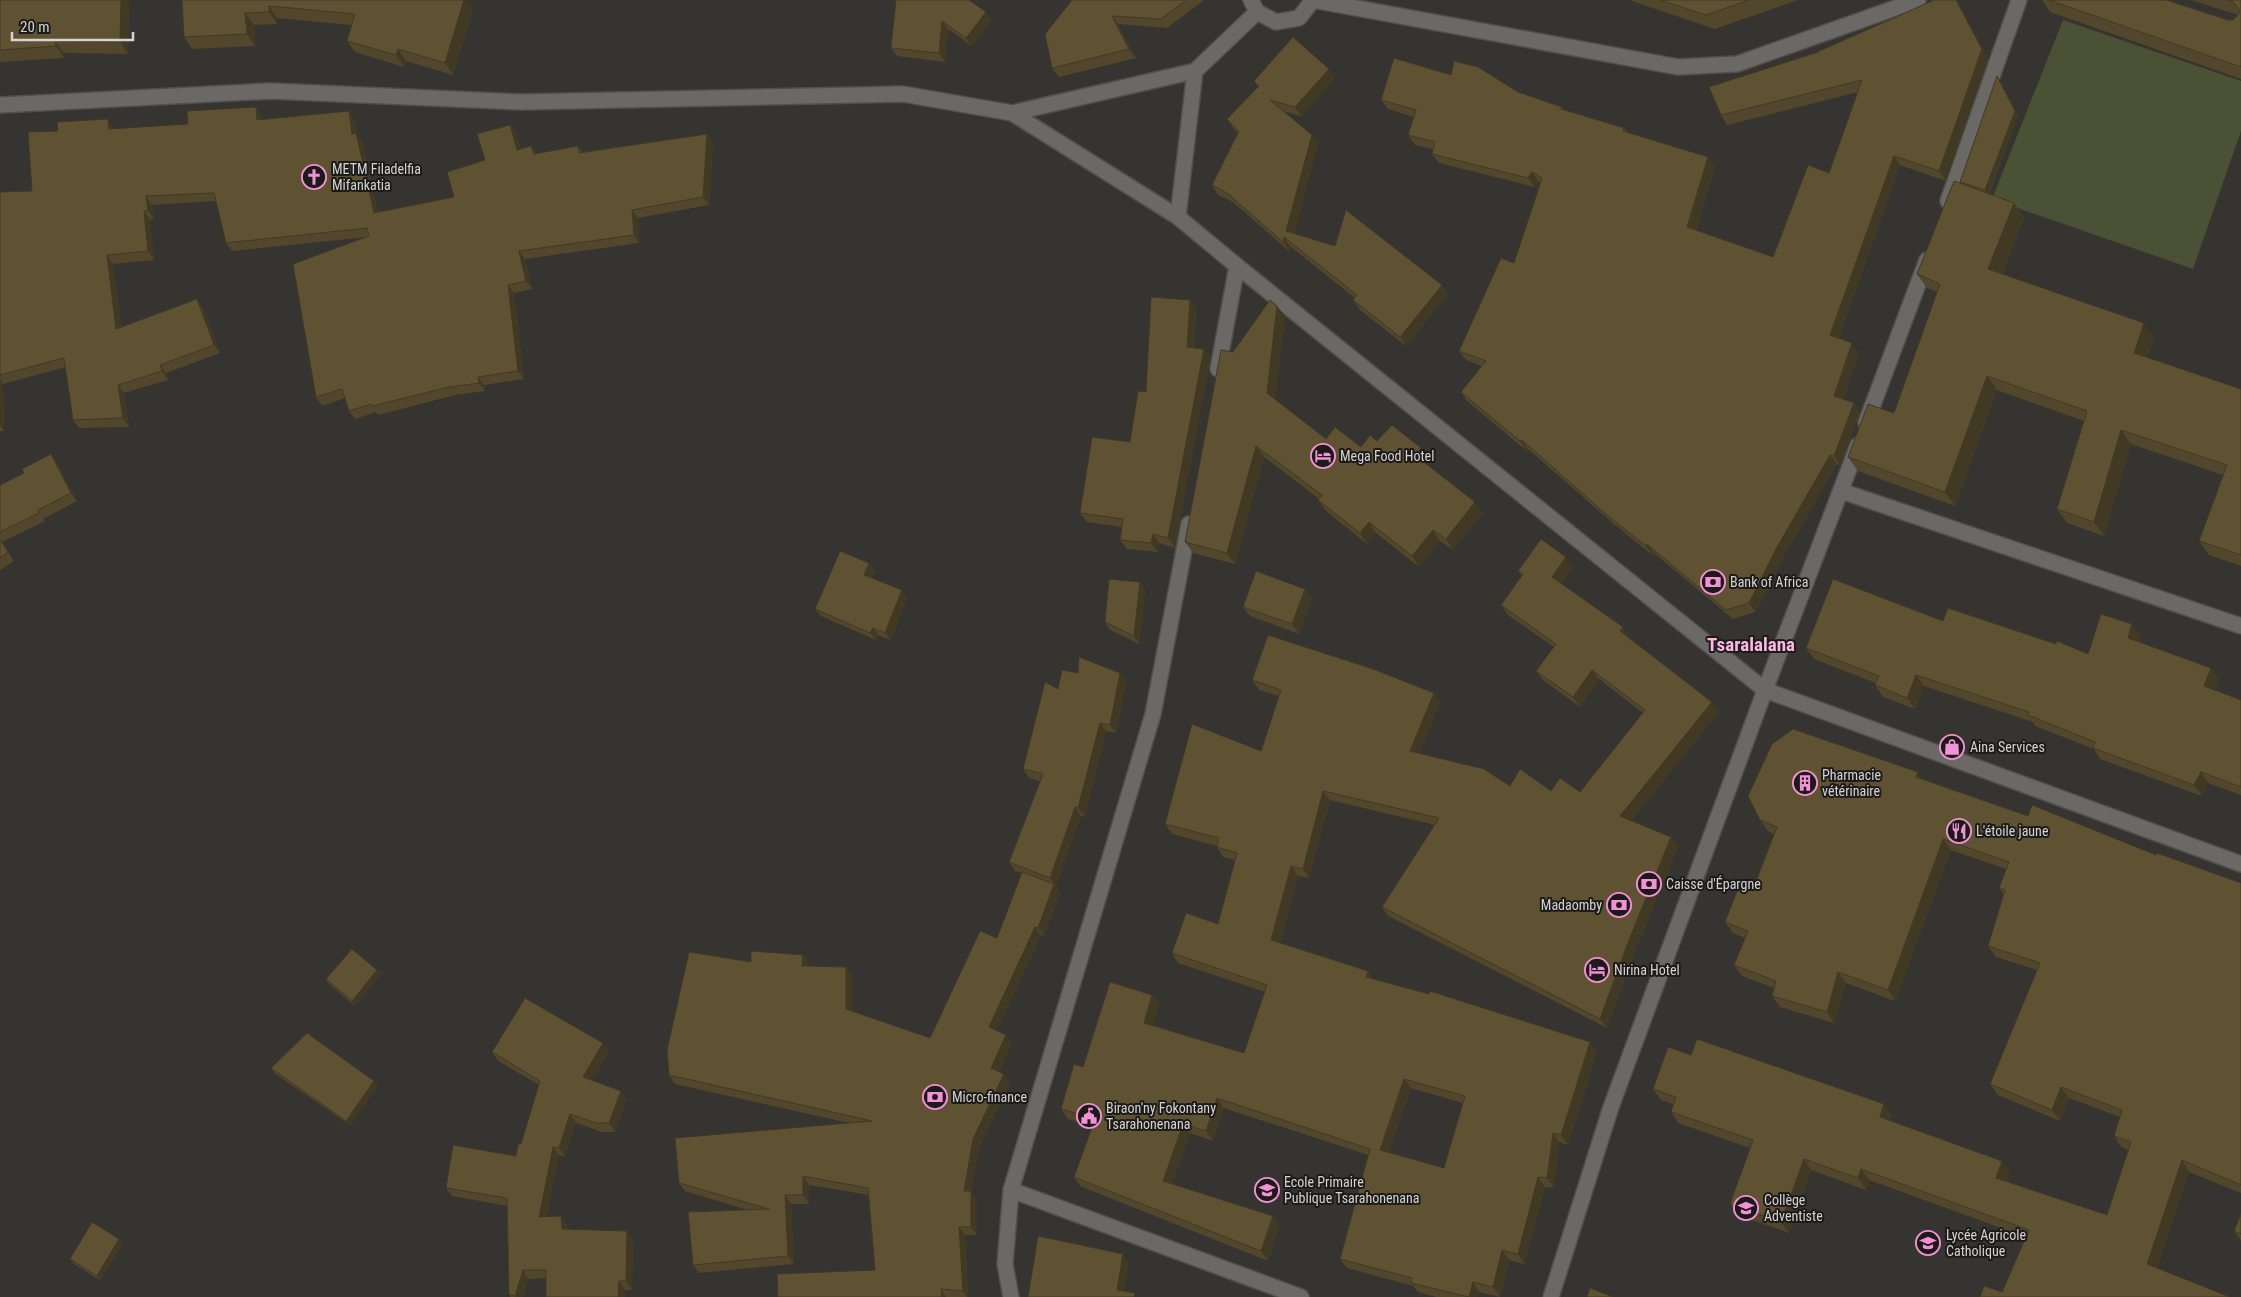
<svg xmlns="http://www.w3.org/2000/svg" width="2241" height="1297" viewBox="0 0 2241 1297" font-family="'Roboto Condensed',sans-serif">
<style>
.pitch{fill:#4a5134}
.lines{fill:none;stroke-linecap:round;stroke-linejoin:round}
.street-casing{stroke:#514f4c;stroke-width:18}
.secondary-casing{stroke:#514f4c;stroke-width:18}
.street{stroke:#6a6965;stroke-width:15}
.secondary{stroke:#6a6965;stroke-width:15}
.wall{fill:#52472c;fill-rule:evenodd}
.shaded-wall{fill:#423924}
.building{fill:#5f5233;stroke:#423924;fill-rule:evenodd}
.labels{text-anchor:middle;dominant-baseline:central;stroke-width:4;stroke-linejoin:round;paint-order:stroke}
.poi-label{font-size:14px;fill:#d5d4d2;stroke:#1c1b1a;text-anchor:start}
.district-label{font-size:19px;font-weight:bold;fill:#fbb6e5;stroke:#1c1b1a}
</style>
<rect width="100%" height="100%" fill="#353430"/>
<path class="pitch" d="M2063,20L2241,81V131L2193,269L1992,199Z"/>
<g class="lines">
<defs>
<path id="street" d="M1251,0L1257,12L1276,22L1299,18L1313,0
M1313,0L1678,67L1737,64L1918,0
M1012,113L1195,71L1257,12
M1948,201L2019,0
M1178,217L1195,71
M1218,369L1237,266
M1866,423L1927,260
M1841,491L2241,626
M1189,524L1153,714L1011,1190L1301,1297
M1011,1190L1005,1264L1011,1297
M1551,1297L1611,1107L1765,690L1858,445"/>
<path id="secondary" d="M0,105L271,91L522,102L903,94L1012,113L1178,217L1237,266L1765,690L2241,864"/>
</defs>
<use href="#street" class="street-casing"/>
<use href="#secondary" class="secondary-casing"/>
<use href="#street" class="street"/>
<use href="#secondary" class="secondary"/>
</g>
<path class="wall" d="M0,0H129L128,54L64,53V58L0,62Z
M182,0L473,9L453,75L406,61L404,67L355,52L347,41L351,25L277,18V24L254,25L255,46L192,49L184,37Z
M896,0L992,20L972,46L948,29L945,62L897,56L891,48Z
M1072,0H1203V1L1167,28L1118,24L1136,58L1059,77L1052,68Z
M1629,0H1798L1715,29Z
M2042,0H2166L2228,20H2233L2238,15L2191,0H2241V79L2050,12Z
M1988,59L1946,181L1900,165L1839,338L1859,352L1843,399L1854,403L1860,412L1840,465L1837,464L1783,558L1755,612L1733,619L1654,553L1652,555L1614,524L1528,449L1527,451L1467,401L1461,392L1482,366L1466,360L1459,351L1514,263L1541,183L1539,182L1535,187L1439,163L1432,154L1433,149L1415,145L1408,135L1414,117L1388,109L1381,100L1451,75L1518,92L1562,107L1563,109L1624,128L1627,132L1715,167L1696,230L1773,257L1829,173L1858,92L1727,125L1721,115L1709,87Z
M1329,69L1335,78L1301,116L1283,111L1318,144L1294,234L1442,285L1448,294L1406,346L1360,310L1353,300L1355,298L1291,247L1290,252L1233,202L1218,195L1212,185L1238,133L1234,129L1227,119L1258,87L1254,81Z
M2000,81L2018,116L1989,194L2014,203L2024,218L2002,274L2154,338L2147,357L2241,389V566L2209,555L2199,541L2223,475L2131,444L2104,536L2067,523L2057,509L2084,421L1997,390L1955,506L1858,471L1848,457L1894,413L1937,292L1927,288L1917,274L1961,183L1960,182Z
M262,116V119L355,120L357,134L362,141L378,212L454,197L485,160L510,125L516,133L521,149L531,146L537,154L578,146L582,152L707,134L713,143L709,205L638,218L639,243L525,259L532,289L514,293L524,379L484,385L485,391L455,395L378,415L376,412L355,419L349,411L345,398L322,406L316,397L367,237L232,251L226,243L216,201L152,205L154,220H150L154,260L113,264L121,327L203,308L220,353L166,373L168,380L124,393L129,427L79,428L73,420L66,367L3,384L4,431H0V192L32,191L114,127V129L188,124Z
M1196,309L1194,348L1210,358L1175,548L1159,543L1158,552L1127,549L1120,540L1122,527L1087,522L1080,513L1130,442L1146,392Z
M1285,316L1275,399L1326,439L1361,447L1377,441L1421,448L1429,459L1425,463L1483,513L1453,550L1440,541L1419,567L1376,533L1367,544L1326,511L1318,500L1319,499L1264,457L1235,564L1193,553L1185,542L1233,352Z
M57,463L77,501L43,519L45,521L2,542L14,561L0,570V485Z
M869,563L875,571L872,578L907,598L891,640L878,635L876,640L821,616L815,609Z
M1573,567L1561,584L1623,627L1629,636V638L1719,712L1631,821L1678,847L1636,949L1607,1028L1388,916L1382,907L1435,825L1330,800L1309,878L1298,876L1280,943L1368,971L1373,979L1590,1042L1597,1052L1568,1145L1559,1142L1554,1188L1545,1187L1524,1264L1509,1260L1500,1297L1479,1292L1478,1297H1436L1418,1292L1413,1286L1347,1268L1340,1259L1368,1155L1224,1108L1213,1141L1190,1133L1172,1184L1279,1226L1268,1261L1080,1186L1074,1177L1093,1126L1068,1119L1061,1109L1083,1067L1152,995L1159,1005L1152,1025L1244,1053L1265,992L1178,963L1172,953L1218,924L1235,860L1223,857L1217,847V846L1172,834L1165,824L1261,751L1279,696L1259,690L1252,680L1434,693L1440,703L1419,754L1510,786L1551,791L1580,792L1643,713L1599,679L1580,707L1543,680L1536,671L1554,647L1508,615L1501,605L1522,576L1518,571ZM1411,1088L1463,1103L1444,1168L1389,1153Z
M1305,589L1312,598L1299,634L1250,616L1243,607Z
M1145,590L1139,644L1110,630L1105,622Z
M1943,621L2088,654L2132,624L2140,635L2138,641L2219,679L2215,690L2241,700V795L2208,783L2202,796L2100,759L2094,749L2035,726L2033,722L1924,686L1915,709L1883,697L1875,685L1876,683L1814,659L1806,648Z
M1078,673H1120L1126,682L1116,733L1106,731L1085,817L1081,816L1055,886L1060,893L1044,936L1041,935L997,1031L1012,1044L999,1072L1010,1083L979,1148L971,1191L977,1200V1235H965L968,1297H778L875,1270L869,1195L809,1185V1204H791L794,1264L699,1273L693,1265L748,1210L685,1191L679,1183L849,1123L675,1084L669,1075L751,962L803,955L809,963L808,966L846,967L852,976V1011L930,1038L997,938L1022,873L1015,871L1009,862L1040,781L1029,778L1023,769L1058,689Z
M1918,772L1923,780L2028,816L2156,855L2241,883V1193L2189,1172L2157,1268L2002,1292L2026,1237L1869,1180L1866,1190L1811,1170L1789,1233L1738,1215L1730,1204L1750,1148L1678,1123L1671,1112L1673,1104L1661,1100L1653,1089L1691,1055L1892,1115L1890,1121L2010,1172L2006,1182L2107,1215L2128,1150L2121,1147L2114,1136L2120,1117L2069,1098L2060,1121L1998,1095L1990,1084L2037,970L1996,957L1988,946L2004,895L1999,888L2006,869L1951,850L1895,1001L1846,983L1834,1023L1780,1007L1772,996L1774,988L1742,976L1734,965L1745,938L1733,933L1725,922L1753,889L1774,834L1768,831L1760,820Z
M377,970L381,974L355,1006L329,984L326,979Z
M492,1052H609L592,1080L627,1099L615,1132H602L576,1123L565,1157L559,1155L546,1217L561,1216L567,1225L568,1229L633,1239L632,1290H625L546,1278L528,1279L523,1297H511L509,1295L508,1206L452,1196L446,1188L516,1156L521,1144L539,1085L498,1061Z
M271,1068L374,1081L378,1086L350,1125L274,1073Z
M2241,1214V1241L2234,1231Z
M123,1244L100,1280L74,1264L70,1259Z"/>
<path class="shaded-wall" d="M121,0H129L128,54L120,42Z
M464,0H467L473,9L453,75L445,63Z
M1956,0H1958L1988,59L1946,181L1939,171Z
M269,6L277,18V24L269,12Z
M986,12L992,20L972,46L966,38Z
M245,13L254,25L255,46L247,34Z
M1112,16L1118,24L1136,58L1129,49Z
M942,21L948,29L945,62L939,53Z
M55,41L64,53V58L56,46Z
M398,49L406,61L404,67L396,55Z
M1329,69L1335,78L1301,116L1295,107Z
M1997,76L2000,81L2018,116L1988,195L1985,190Z
M256,107L262,116L263,128L257,120Z
M349,111L355,120L357,134L362,141L380,221L374,213L352,134Z
M108,119L114,127L115,138L109,129Z
M510,125L516,133L523,158L517,150Z
M707,134L713,143L709,205L703,197Z
M1312,135L1318,144L1293,241L1286,231Z
M531,146L537,154H534Z
M1894,156L1900,165L1837,344L1830,335Z
M1708,157L1715,167L1694,236L1687,227Z
M1532,172L1539,182L1535,187L1528,178Z
M146,196L152,205L154,220L148,211Z
M2014,203L2024,218L1998,283L1988,269Z
M632,210L638,218L639,243L634,235Z
M144,211L150,220L154,260L148,251Z
M1284,237L1291,247L1290,252L1283,242Z
M519,251L525,259L532,289L526,281Z
M107,255L113,264L122,337L116,329Z
M508,285L514,293L524,379L518,371Z
M1442,285L1448,294L1406,346L1400,337Z
M197,299L203,308L220,353L214,345Z
M1190,300L1196,309L1193,356L1187,347Z
M1277,306L1285,316L1275,404L1267,393Z
M2144,323L2154,338L2144,367L2134,353Z
M1852,343L1859,352L1840,406L1834,396Z
M1204,349L1210,358L1175,548L1168,538Z
M160,365L166,373L168,380L162,371Z
M1987,376L1997,390L1955,506L1945,492Z
M478,377L484,385L485,391L479,383Z
M0,379L3,384L4,431L0,425Z
M118,385L124,393L129,427L123,418Z
M1854,403L1860,412L1840,465L1834,456Z
M2121,430L2131,444L2104,536L2094,522Z
M1522,440L1528,449L1527,451L1520,441Z
M1256,446L1264,457L1235,564L1227,553Z
M51,454L57,463L77,501L71,493Z
M1830,455L1837,464L1783,558L1755,612L1749,603L1776,549Z
M1475,502L1483,513L1453,550L1446,539Z
M1369,522L1376,533L1367,544L1360,533Z
M1433,530L1440,541L1419,567L1412,556Z
M1153,534L1159,543L1158,552L1151,543Z
M1647,544L1654,553L1652,555L1646,546Z
M1566,557L1573,567L1559,587L1552,577Z
M869,563L875,571L869,583L864,575Z
M1140,582L1145,590L1139,644L1134,636Z
M1305,589L1312,598L1299,634L1292,624Z
M902,590L907,598L891,640L885,633Z
M2132,624L2140,635L2135,649L2128,638Z
M1623,627L1629,636L1627,641L1620,631Z
M873,628L878,635L876,640L870,633Z
M2211,668L2219,679L2212,697L2204,686Z
M1592,670L1599,679L1580,707L1573,697Z
M1120,673L1126,682L1116,733L1110,725Z
M1916,675L1924,686L1915,709L1907,698Z
M1434,693L1440,703L1416,761L1410,751Z
M1712,702L1719,712L1627,826L1620,816Z
M1100,723L1106,731L1085,817L1078,808Z
M1918,772L1925,783L1916,777Z
M2201,772L2208,783L2202,796L2194,785Z
M1323,791L1330,800L1309,878L1303,869Z
M1075,807L1081,816L1056,887L1050,878Z
M1671,837L1678,847L1636,949L1607,1028L1600,1019L1629,940Z
M1943,839L1951,850L1895,1001L1888,990Z
M1291,866L1298,876L1278,950L1271,940Z
M1054,884L1060,893L1044,936L1038,928Z
M1035,927L1041,935L995,1036L989,1027Z
M803,955L809,963L808,975L802,966Z
M846,967L852,976V1018L846,1009Z
M377,970L381,974L355,1006L352,1001Z
M1368,971L1375,981L1366,977Z
M1838,972L1846,983L1834,1023L1827,1012Z
M1152,995L1159,1005L1150,1032L1144,1023Z
M1006,1035L1012,1044L997,1077L991,1068Z
M1590,1042L1597,1052L1568,1145L1561,1135Z
M603,1043L609,1052L589,1086L583,1077Z
M1004,1074L1010,1083L979,1148L969,1199L964,1191L973,1139Z
M1404,1079L1411,1088L1387,1160L1380,1150Z
M374,1081L378,1086L350,1125L346,1121Z
M2061,1087L2069,1098L2060,1121L2052,1110Z
M621,1091L627,1099L615,1132L609,1123Z
M1217,1098L1224,1108L1213,1141L1206,1131Z
M1884,1104L1892,1115L1888,1129L1880,1117Z
M570,1114L576,1123L565,1157L559,1148Z
M1183,1124L1190,1133L1170,1190L1163,1181Z
M1553,1133L1559,1142L1554,1188L1547,1178Z
M553,1147L559,1155L544,1226L539,1217Z
M1804,1159L1811,1170L1789,1233L1781,1222Z
M2182,1160L2189,1172L2155,1275L2147,1264Z
M2002,1161L2010,1172L2004,1189L1996,1178Z
M1861,1169L1869,1180L1866,1190L1858,1178Z
M803,1176L809,1185V1204L803,1195Z
M1538,1177L1545,1187L1524,1264L1518,1254Z
M971,1191L977,1200V1235L971,1227Z
M785,1195L791,1204L794,1264L788,1256Z
M561,1216L567,1225L568,1238L562,1229Z
M1273,1216L1279,1226L1268,1261L1261,1251Z
M959,1227L965,1235L968,1297H967L963,1291Z
M627,1231L633,1239L632,1290L626,1281Z
M119,1239L123,1244L100,1280L97,1276Z
M1502,1250L1509,1260L1500,1297L1493,1287Z
M1123,1254L1129,1262L1123,1297L1117,1290Z
M523,1270L528,1279L523,1297H516L515,1296Z
M619,1281L625,1290V1297H618Z
M1473,1282L1479,1292L1478,1297H1469Z
M941,1289L946,1297H942Z"/>
<path class="building" d="M0,0H121L120,42L55,41L56,46L0,50Z
M182,0H464L445,63L398,49L396,55L347,41L355,14L269,6V12L245,13L247,34L184,37Z
M896,0H969L986,12L966,38L942,21L939,53L891,48Z
M1072,0H1186L1161,19L1112,16L1129,49L1052,68L1045,34Z
M1660,0H1749L1706,15Z
M1934,0H1956L1982,49L1939,171L1894,156L1830,335L1852,343L1834,396L1854,403L1834,456L1830,455L1776,549L1749,603L1726,610L1647,544L1646,546L1607,515L1522,440L1520,441L1461,392L1486,361L1459,351L1501,258L1514,263L1542,178L1532,172L1528,178L1432,154L1435,142L1408,135L1416,110L1381,100L1394,58L1451,75L1454,61L1478,67L1518,92L1562,107L1561,109L1624,128L1623,131L1708,157L1687,227L1773,257L1808,165L1829,173L1862,80L1721,115L1709,87L1815,53Z
M2049,0H2166L2228,20H2233L2239,14V9L2233,2L2227,0H2241V67Z
M1293,37L1329,69L1295,107L1270,100L1312,135L1286,231L1335,246L1346,210L1442,285L1400,337L1353,300L1357,295L1284,237L1283,242L1227,193L1212,185L1239,131L1227,119L1259,86L1254,81Z
M1997,76L2015,111L1985,190L1960,182Z
M256,107L257,120L349,111L352,134L356,133L374,213L454,197L447,172L485,160L477,134L510,125L517,150L531,146L534,154L578,146L579,153L707,134L703,197L632,210L634,235L519,251L526,281L508,285L518,371L478,377L479,383L449,387L372,406L371,404L349,411L342,389L316,397L293,264L369,236L367,228L226,243L214,193L146,196L148,211H144L148,251L107,255L116,329L197,299L214,345L160,365L162,371L118,385L123,418L73,420L64,358L0,375V192L32,191L28,132L58,131L57,122L108,119L109,129L188,124L187,111Z
M1954,181L2014,203L1988,269L2144,323L2134,353L2241,389V555L2199,541L2227,465L2121,430L2094,522L2057,509L2087,411L1987,376L1945,492L1848,457L1868,404L1894,413L1940,284L1917,274Z
M1151,297L1190,300L1187,347L1204,349L1168,538L1153,534L1151,543L1120,540L1123,519L1080,513L1092,437L1130,442L1138,391L1146,392Z
M1270,300L1277,306L1267,393L1326,439L1335,427L1361,447L1370,435L1377,441L1392,425L1421,448L1415,455L1475,502L1446,539L1433,530L1412,556L1369,522L1360,533L1318,500L1322,495L1256,446L1227,553L1185,542L1221,350L1233,352Z
M51,454L71,493L38,510L39,513L0,532V485L24,473L22,469Z
M1541,539L1566,557L1552,577L1623,627L1620,631L1712,702L1620,816L1671,837L1629,940L1600,1019L1382,907L1439,818L1323,791L1303,869L1291,866L1271,940L1368,971L1366,977L1429,994L1430,991L1590,1042L1561,1135L1553,1133L1547,1178L1538,1177L1518,1254L1502,1250L1493,1287L1473,1282L1469,1297L1411,1283L1412,1278L1340,1259L1370,1149L1217,1098L1206,1131L1183,1124L1163,1181L1273,1216L1261,1251L1074,1177L1095,1119L1061,1109L1074,1064L1083,1067L1110,982L1152,995L1144,1023L1244,1053L1267,985L1172,953L1186,913L1218,924L1237,853L1217,847L1219,838L1165,824L1192,724L1261,751L1281,690L1252,680L1268,635L1373,669L1434,693L1410,751L1484,769L1510,786L1520,769L1551,791L1560,778L1580,792L1645,710L1592,670L1573,697L1536,671L1556,644L1501,605L1523,574L1518,571ZM1404,1079L1465,1096L1444,1168L1380,1150Z
M0,540L8,552L0,558Z
M840,551L869,563L864,575L902,590L885,633L873,628L870,633L815,609Z
M1256,571L1305,589L1292,624L1243,607Z
M1109,579L1140,582L1134,636L1105,622Z
M1833,579L1943,621L1948,608L2056,644L2057,641L2088,654L2101,614L2132,624L2128,638L2211,668L2204,686L2241,700V787L2201,772L2194,785L2093,748L2095,742L2028,715L2029,712L1916,675L1907,698L1875,685L1879,676L1806,648Z
M1079,657L1120,673L1110,725L1100,723L1078,808L1075,807L1050,878L1009,862L1043,774L1023,769L1045,682L1058,689L1062,670L1078,673Z
M1793,729L1918,772L1916,777L2028,816L2032,805L2156,855L2157,853L2241,883V1185L2182,1160L2147,1264L2230,1297H1980L1984,1286L2002,1292L2029,1230L1861,1169L1858,1178L1804,1159L1781,1222L1730,1204L1753,1140L1671,1112L1676,1097L1653,1089L1668,1047L1691,1055L1697,1039L1884,1104L1880,1117L2002,1161L1996,1178L2107,1215L2131,1142L2114,1136L2122,1110L2061,1087L2052,1110L1990,1084L2040,963L1988,946L2005,890L1999,888L2009,862L1943,839L1888,990L1838,972L1827,1012L1772,996L1776,981L1734,965L1748,931L1725,922L1740,884L1753,889L1777,827L1760,820L1748,796L1772,744Z
M1022,872L1054,884L1038,928L1035,927L989,1027L1006,1035L991,1068L1004,1074L973,1139L964,1191H971V1227H959L963,1291L941,1289L942,1297H778L777,1274L875,1270L868,1188L803,1176V1195H785L788,1256L693,1265L688,1212L769,1209L679,1183L675,1138L872,1121L669,1075L667,1050L689,952L751,962V951L803,955L802,966L846,967V1009L930,1038L980,931L997,938Z
M352,949L377,970L352,1001L326,979Z
M525,998L603,1043L583,1077L621,1091L609,1123H596L570,1114L559,1148L553,1147L539,1217L561,1216L562,1229L627,1231L626,1281H619L618,1297H546V1270H523L515,1296L509,1295L507,1198L446,1188L453,1145L516,1156L518,1144H521L540,1081L492,1052Z
M307,1033L374,1081L346,1121L271,1068Z
M2241,1214V1234L2234,1231Z
M92,1222L119,1239L97,1276L70,1259Z
M1038,1236L1123,1254L1117,1290L1135,1293L1134,1297H1028Z
M1590,1288L1613,1297H1587Z"/>
<defs>
<symbol id="church-ring" viewBox="-11 -11 22 22"><circle r="9.5" fill="#1c1b1a" stroke="#f391d6" stroke-width="1.5"/><path d="M-1.2-6h2.4v3.5h3.3v2.4h-3.3V6h-2.4V-.1h-3.3v-2.4h3.3Z" fill="#f391d6"/></symbol>
<symbol id="hotel-ring" viewBox="-11 -11 22 22"><circle r="9.5" fill="#1c1b1a" stroke="#f391d6" stroke-width="1.5"/><path d="M-6-4.5h1.5V1H6V5H4.5V3h-9V5H-6ZM-4 0a1.8 1.8 0 1 1 3.6 0ZM.5 0V-2.5h3Q6-2.5 6 0Z" fill="#f391d6"/></symbol>
<symbol id="bank-ring" viewBox="-11 -11 22 22"><circle r="9.5" fill="#1c1b1a" stroke="#f391d6" stroke-width="1.5"/><path d="M-6-4H6V4H-6ZM0-2.3a2.3 2.3 0 1 0 0 4.6a2.3 2.3 0 1 0 0-4.6Z" fill="#f391d6"/></symbol>
<symbol id="shop-ring" viewBox="-11 -11 22 22"><circle r="9.5" fill="#1c1b1a" stroke="#f391d6" stroke-width="1.5"/><path d="M-5-2.5h2.3a2.7 3.5 0 0 1 5.4 0H5L5.5 6h-11ZM-1.5-2.5h3a1.5 2.3 0 0 0-3 0Z" fill="#f391d6"/></symbol>
<symbol id="building-ring" viewBox="-11 -11 22 22"><circle r="9.5" fill="#1c1b1a" stroke="#f391d6" stroke-width="1.5"/><path d="M-4-6H4V6H1V3H-1V6H-4ZM-2.5-4.3h1.7v1.8h-1.7ZM.8-4.3h1.7v1.8H.8ZM-2.5-1h1.7V.8h-1.7ZM.8-1h1.7V.8H.8Z" fill="#f391d6"/></symbol>
<symbol id="restaurant-ring" viewBox="-11 -11 22 22"><circle r="9.5" fill="#1c1b1a" stroke="#f391d6" stroke-width="1.5"/><path d="M-5-6h1v4h1v-4h1v4h1v-4h1v5L-1.5 .5V6h-2V.5L-5-1ZM5-6V6H3V1.5H1.5Q1.5-4 5-6Z" fill="#f391d6"/></symbol>
<symbol id="civic-ring" viewBox="-11 -11 22 22"><circle r="9.5" fill="#1c1b1a" stroke="#f391d6" stroke-width="1.5"/><path d="M-.6-6.5H3V-4.5H.6V-3L4-1V1h2V6H-6V1h2V-1L-.6-3ZM-1.2 2.5V6h2.4V2.5Z" fill="#f391d6"/></symbol>
<symbol id="school-ring" viewBox="-11 -11 22 22"><circle r="9.5" fill="#1c1b1a" stroke="#f391d6" stroke-width="1.5"/><path d="M0-5L7-2L0 1L-7-2ZM-4 1L0 2.5L4 1V4Q0 6-4 4Z" fill="#f391d6"/></symbol>
</defs>
<g fill-rule="evenodd">
<use href="#church-ring" x="300" y="163" width="28" height="28"/>
<use href="#hotel-ring" x="1309" y="442" width="28" height="28"/>
<use href="#bank-ring" x="1699" y="568" width="28" height="28"/>
<use href="#shop-ring" x="1938" y="733" width="28" height="28"/>
<use href="#building-ring" x="1791" y="769" width="28" height="28"/>
<use href="#restaurant-ring" x="1945" y="817" width="28" height="28"/>
<use href="#bank-ring" x="1635" y="870" width="28" height="28"/>
<use href="#bank-ring" x="1605" y="891" width="28" height="28"/>
<use href="#hotel-ring" x="1583" y="956" width="28" height="28"/>
<use href="#bank-ring" x="921" y="1083" width="28" height="28"/>
<use href="#civic-ring" x="1075" y="1102" width="28" height="28"/>
<use href="#school-ring" x="1253" y="1176" width="28" height="28"/>
<use href="#school-ring" x="1732" y="1194" width="28" height="28"/>
<use href="#school-ring" x="1914" y="1229" width="28" height="28"/>
</g>
<g class="labels">
<g class="poi-label">
<text x="332" y="169">METM Filadelfia<tspan x="332" dy="16">Mifankatia</tspan></text>
<text x="1340" y="456">Mega Food Hotel</text>
<text x="1730" y="582">Bank of Africa</text>
<text x="1970" y="747">Aina Services</text>
<text x="1822" y="775">Pharmacie<tspan x="1822" dy="16">vétérinaire</tspan></text>
<text x="1976" y="831">L'étoile jaune</text>
<text x="1666" y="884">Caisse d'Épargne</text>
<text x="1602" y="905" text-anchor="end">Madaomby</text>
<text x="1614" y="970">Nirina Hotel</text>
<text x="952" y="1097">Micro-finance</text>
<text x="1106" y="1108">Biraon'ny Fokontany<tspan x="1106" dy="16">Tsarahonenana</tspan></text>
<text x="1284" y="1182">Ecole Primaire<tspan x="1284" dy="16">Publique Tsarahonenana</tspan></text>
<text x="1764" y="1200">Collège<tspan x="1764" dy="16">Adventiste</tspan></text>
<text x="1946" y="1235">Lycée Agricole<tspan x="1946" dy="16">Catholique</tspan></text>
</g>
<g class="district-label">
<text x="1751" y="644">Tsaralalana</text>
</g>
</g>
<path d="M12 32v8h121v-8" fill="none" stroke="#d5d4d2" stroke-width="2.5"/>
<text x="20" y="32" font-size="15" fill="#d5d4d2" stroke="#1c1b1a" stroke-width="4" paint-order="stroke">20 m</text>
</svg>
